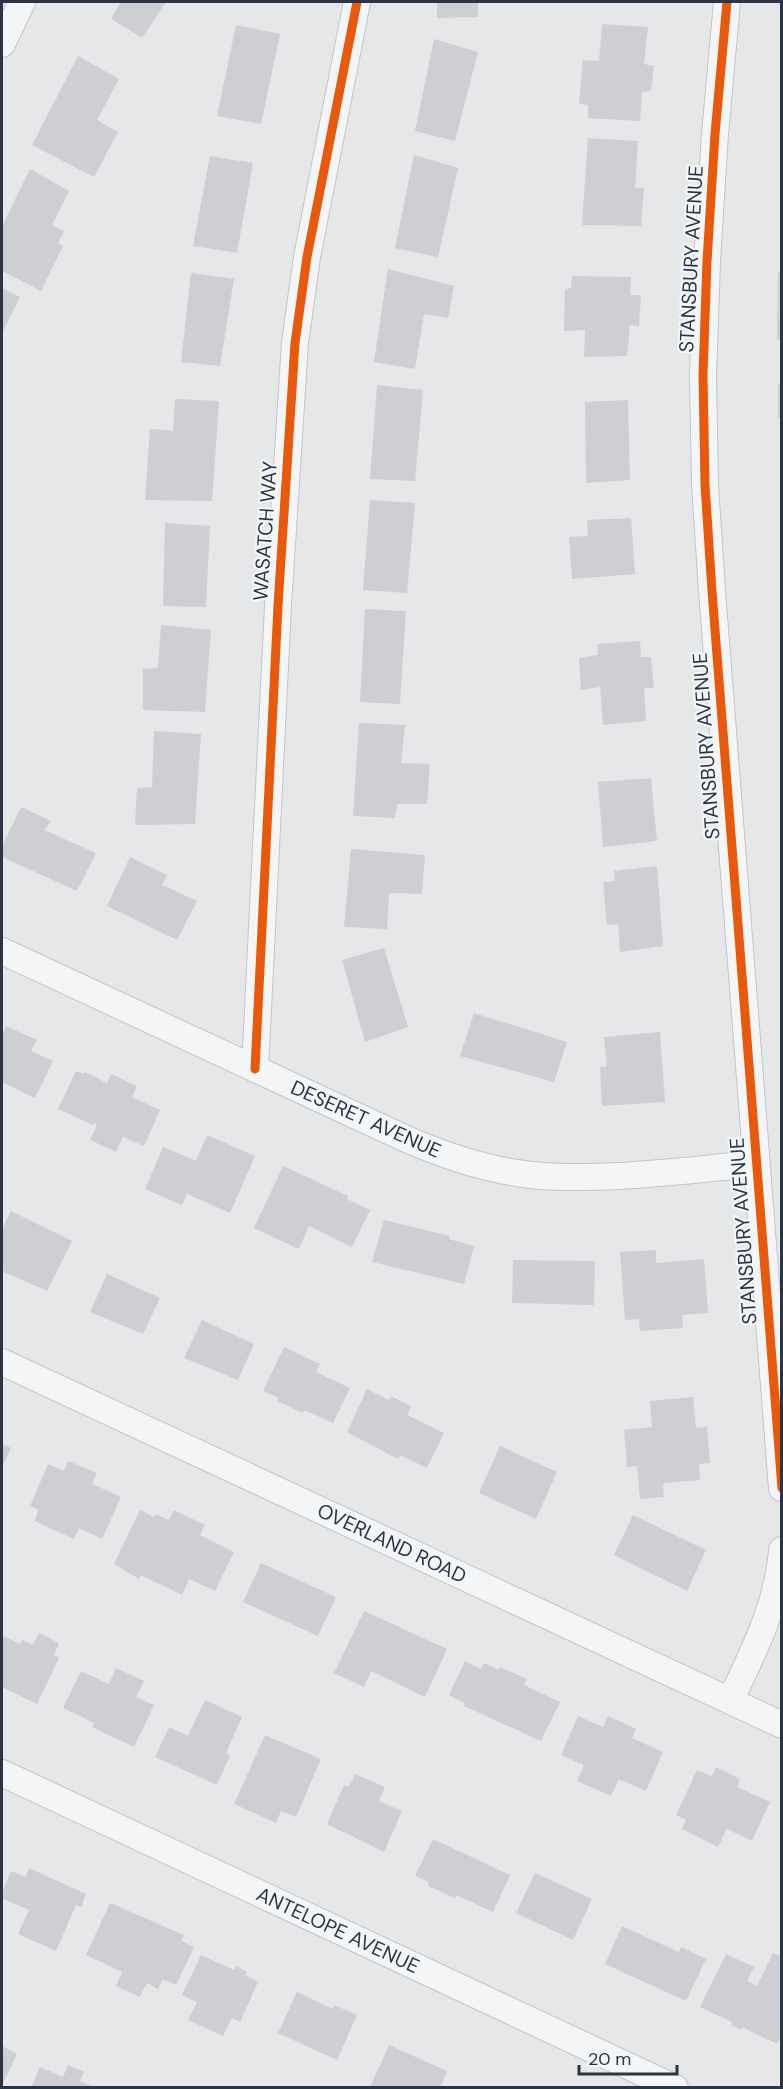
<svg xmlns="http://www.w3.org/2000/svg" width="783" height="2089" viewBox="0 0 783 2089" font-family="'DM Sans',sans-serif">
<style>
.building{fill:#cdcfd2}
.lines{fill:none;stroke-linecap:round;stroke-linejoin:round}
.minor-casing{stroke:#c3c5c7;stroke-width:28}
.minor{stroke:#f4f5f6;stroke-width:26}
.cycleway-casing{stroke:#f3f6f8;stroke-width:13}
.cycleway{stroke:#e8590c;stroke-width:9}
.labels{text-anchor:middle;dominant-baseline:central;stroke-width:4.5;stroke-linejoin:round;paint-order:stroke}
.street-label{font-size:20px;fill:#2b3543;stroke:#f3f6f8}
</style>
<rect width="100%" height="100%" fill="#e5e7e9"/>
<path class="building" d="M121,2H166L142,38L111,19Z
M437,2H478V17L437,18Z
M602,24L648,27L644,64L654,66L651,91L642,92L640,121L588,118V105L579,104L583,60L599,61Z
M236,25L280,34L261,124L217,116Z
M434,39L478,52L455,141L415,131Z
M78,56L119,79L97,120L118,132L94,177L32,145Z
M588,138L638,141L635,188H644L641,226L582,225Z
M414,155L458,168L438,257L395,248Z
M210,156L253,163L237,253L193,246Z
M30,169L69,191L52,225L64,231L58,243L63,246L41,291L2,271V226Z
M388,269L454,286L448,318L424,314L415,369L374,362Z
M778,272H782V340H777Z
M191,273L234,279L220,366L181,362Z
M572,276L631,277L630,295H641L639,326L630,325L627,356L584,357L585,330L564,331L565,289L571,288Z
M2,288L20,297L2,333Z
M778,384H782V418H778Z
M377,385L423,390L415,481L370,479Z
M175,399L219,401L212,501L145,500L150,429L173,431Z
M628,400L630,480L586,483L585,402Z
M370,500L415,503L407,593L363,590Z
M631,518L635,574L572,579L569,537L588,536L587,520Z
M165,523L210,526L206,607L163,606Z
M365,609L406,611L400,704L360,702Z
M161,625L211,630L205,712L143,710V669L158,668Z
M640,641L641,657H651L654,688H644L646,721L603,725L600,687L581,690L579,658L598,655L597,644Z
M359,723L405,725L401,763L430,764L427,804H397L395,818L353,816Z
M154,731L201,734L195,824L135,825L137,788L152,787Z
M651,778L657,841L603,847L598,782Z
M21,807L51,821L44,830L96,853L77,891L2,857V846Z
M351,849L425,855L422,894L389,893L387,929L344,927Z
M130,857L167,875L162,885L197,901L177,940L107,906Z
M657,866L663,946L620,952L618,924L607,925L603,882L615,881L614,871Z
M384,948L408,1027L365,1042L342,960Z
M474,1013L567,1042L554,1082L460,1056Z
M6,1026L37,1040L31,1051L53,1061L35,1098L2,1082V1035Z
M660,1032L665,1102L602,1106L600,1067L607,1066L604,1037Z
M76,1071L84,1074L85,1072L107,1083L111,1074L137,1086L132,1097L160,1110L144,1146L123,1137L116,1152L90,1140L97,1125L94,1123L93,1125L58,1109Z
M207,1135L255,1156L230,1213L187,1194L182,1205L145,1189L163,1147L196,1161Z
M283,1166L348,1196L347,1199L370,1210L352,1247L309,1226L299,1249L254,1228Z
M11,1211L72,1241L47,1291L2,1271V1227H3Z
M384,1220L450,1236L449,1239L474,1246L464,1284L372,1262Z
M656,1250V1263L704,1259L708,1313L682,1315L683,1328L640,1331L639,1319L625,1320L620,1252Z
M513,1260L595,1261L594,1305L512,1303Z
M107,1274L160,1298L143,1334L90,1312Z
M202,1320L254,1344L238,1380L184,1358Z
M284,1347L320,1364L316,1372L350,1388L333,1423L304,1410L303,1413L277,1401L279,1398L263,1391Z
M367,1389L389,1400L391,1396L411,1406L407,1415L444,1433L427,1468L400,1455L398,1459L347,1432Z
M693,1397L696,1428L707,1427L710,1463L699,1464L700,1480L663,1483L664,1497L640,1499L637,1466L627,1467L624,1430L652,1427L650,1401Z
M2,1444L11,1448L2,1468Z
M500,1446L557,1472L536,1519L479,1493Z
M68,1461L97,1473L92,1484L121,1497L102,1539L79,1528L74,1539L34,1521L39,1510L30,1506L48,1464L64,1471Z
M140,1510L154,1517L155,1514L169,1520L174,1510L205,1525L200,1535L234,1552L215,1591L189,1579L182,1595L141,1575L139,1579L114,1564Z
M633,1515L706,1550L687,1591L614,1555Z
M261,1563L336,1597L318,1636L243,1602Z
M364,1611L447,1649L425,1697L371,1671L364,1687L334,1673Z
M39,1633L59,1643L54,1655L59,1658L37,1704L2,1687V1635L20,1644L22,1640L33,1645Z
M465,1661L481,1669L484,1663L499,1670L500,1667L527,1679L524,1685L560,1702L541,1741L464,1706L465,1703L449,1695Z
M116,1668L144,1681L136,1697L154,1705L134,1747L92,1727L94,1723L63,1708L81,1671L109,1684Z
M205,1700L242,1717L226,1753L230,1755L217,1785L155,1757L169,1727L188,1736Z
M578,1716L603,1727L608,1716L636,1729L632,1738L663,1752L646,1791L619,1779L611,1796L577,1781L584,1765L561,1755Z
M265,1735L321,1759L296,1817L281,1811L276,1823L234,1804Z
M716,1767L740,1779L737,1787L770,1802L752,1841L727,1829L718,1847L682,1829L686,1820L676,1815L697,1770L712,1776Z
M355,1774L385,1787L379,1801L402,1811L384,1852L327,1824L344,1785L349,1787Z
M433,1839L510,1875L493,1912L456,1895L455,1898L428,1886L429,1882L415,1876Z
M29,1868L86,1894L81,1907L76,1905L56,1951L18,1934L29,1910L2,1898V1893L11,1871L26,1877Z
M535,1873L592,1899L573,1940L516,1913Z
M110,1903L184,1935L181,1941L194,1947L176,1985L163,1979L158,1989L147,1983L140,1997L116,1986L122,1972L86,1955Z
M622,1926L679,1952L681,1947L706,1959L686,2001L605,1964Z
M773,1953L782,1957V2035L777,2044L742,2027L741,2030L731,2025L732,2022L700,2007L726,1954L754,1967L747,1981L757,1986Z
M201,1955L234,1970L236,1966L247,1972L245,1975L258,1982L240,2022L232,2018L223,2036L188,2020L197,2002L182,1995Z
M297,1992L333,2009L334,2005L357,2015L337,2060L278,2033Z
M389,2045L447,2071L440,2088H377L371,2085Z
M2,2046L17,2054L2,2086Z
M68,2065L84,2072L80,2081L96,2088H31L40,2067L63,2077Z"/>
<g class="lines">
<defs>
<path id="minor" d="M727,2L715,134L707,261L703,375L705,485L712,591L782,1488
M2,44L22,2
M2,951L404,1138C445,1156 486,1170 531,1175C603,1182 684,1170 756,1164
M255,1069L278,606L295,343L307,257L357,2
M2,1362L782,1725
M730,1701C753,1653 778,1604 782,1550
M2,1773L675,2088"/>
</defs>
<use href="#minor" class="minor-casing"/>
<use href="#minor" class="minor"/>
<defs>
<path id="cycleway" d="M727,2L715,134L707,261L703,375L705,485L712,591L782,1488
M255,1069L278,606L295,343L307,257L357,2"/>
</defs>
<use href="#cycleway" class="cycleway-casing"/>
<use href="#cycleway" class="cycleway"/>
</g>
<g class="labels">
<g class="street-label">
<text transform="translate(691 259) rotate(-87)">STANSBURY AVENUE</text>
<text transform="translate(265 531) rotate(-86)">WASATCH WAY</text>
<text transform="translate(706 746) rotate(-94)">STANSBURY AVENUE</text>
<text transform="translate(366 1119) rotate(24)">DESERET AVENUE</text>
<text transform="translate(743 1231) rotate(-94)">STANSBURY AVENUE</text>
<text transform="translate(392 1543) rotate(25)">OVERLAND ROAD</text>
<text transform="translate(338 1930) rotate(25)">ANTELOPE AVENUE</text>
</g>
</g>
<rect width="783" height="2089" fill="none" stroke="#2b3543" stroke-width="6"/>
<path d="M579 2065v9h98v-9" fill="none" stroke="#2b3543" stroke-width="3"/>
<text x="588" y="2065" font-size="18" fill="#2b3543" stroke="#f3f6f8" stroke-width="4.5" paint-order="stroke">20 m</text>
</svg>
